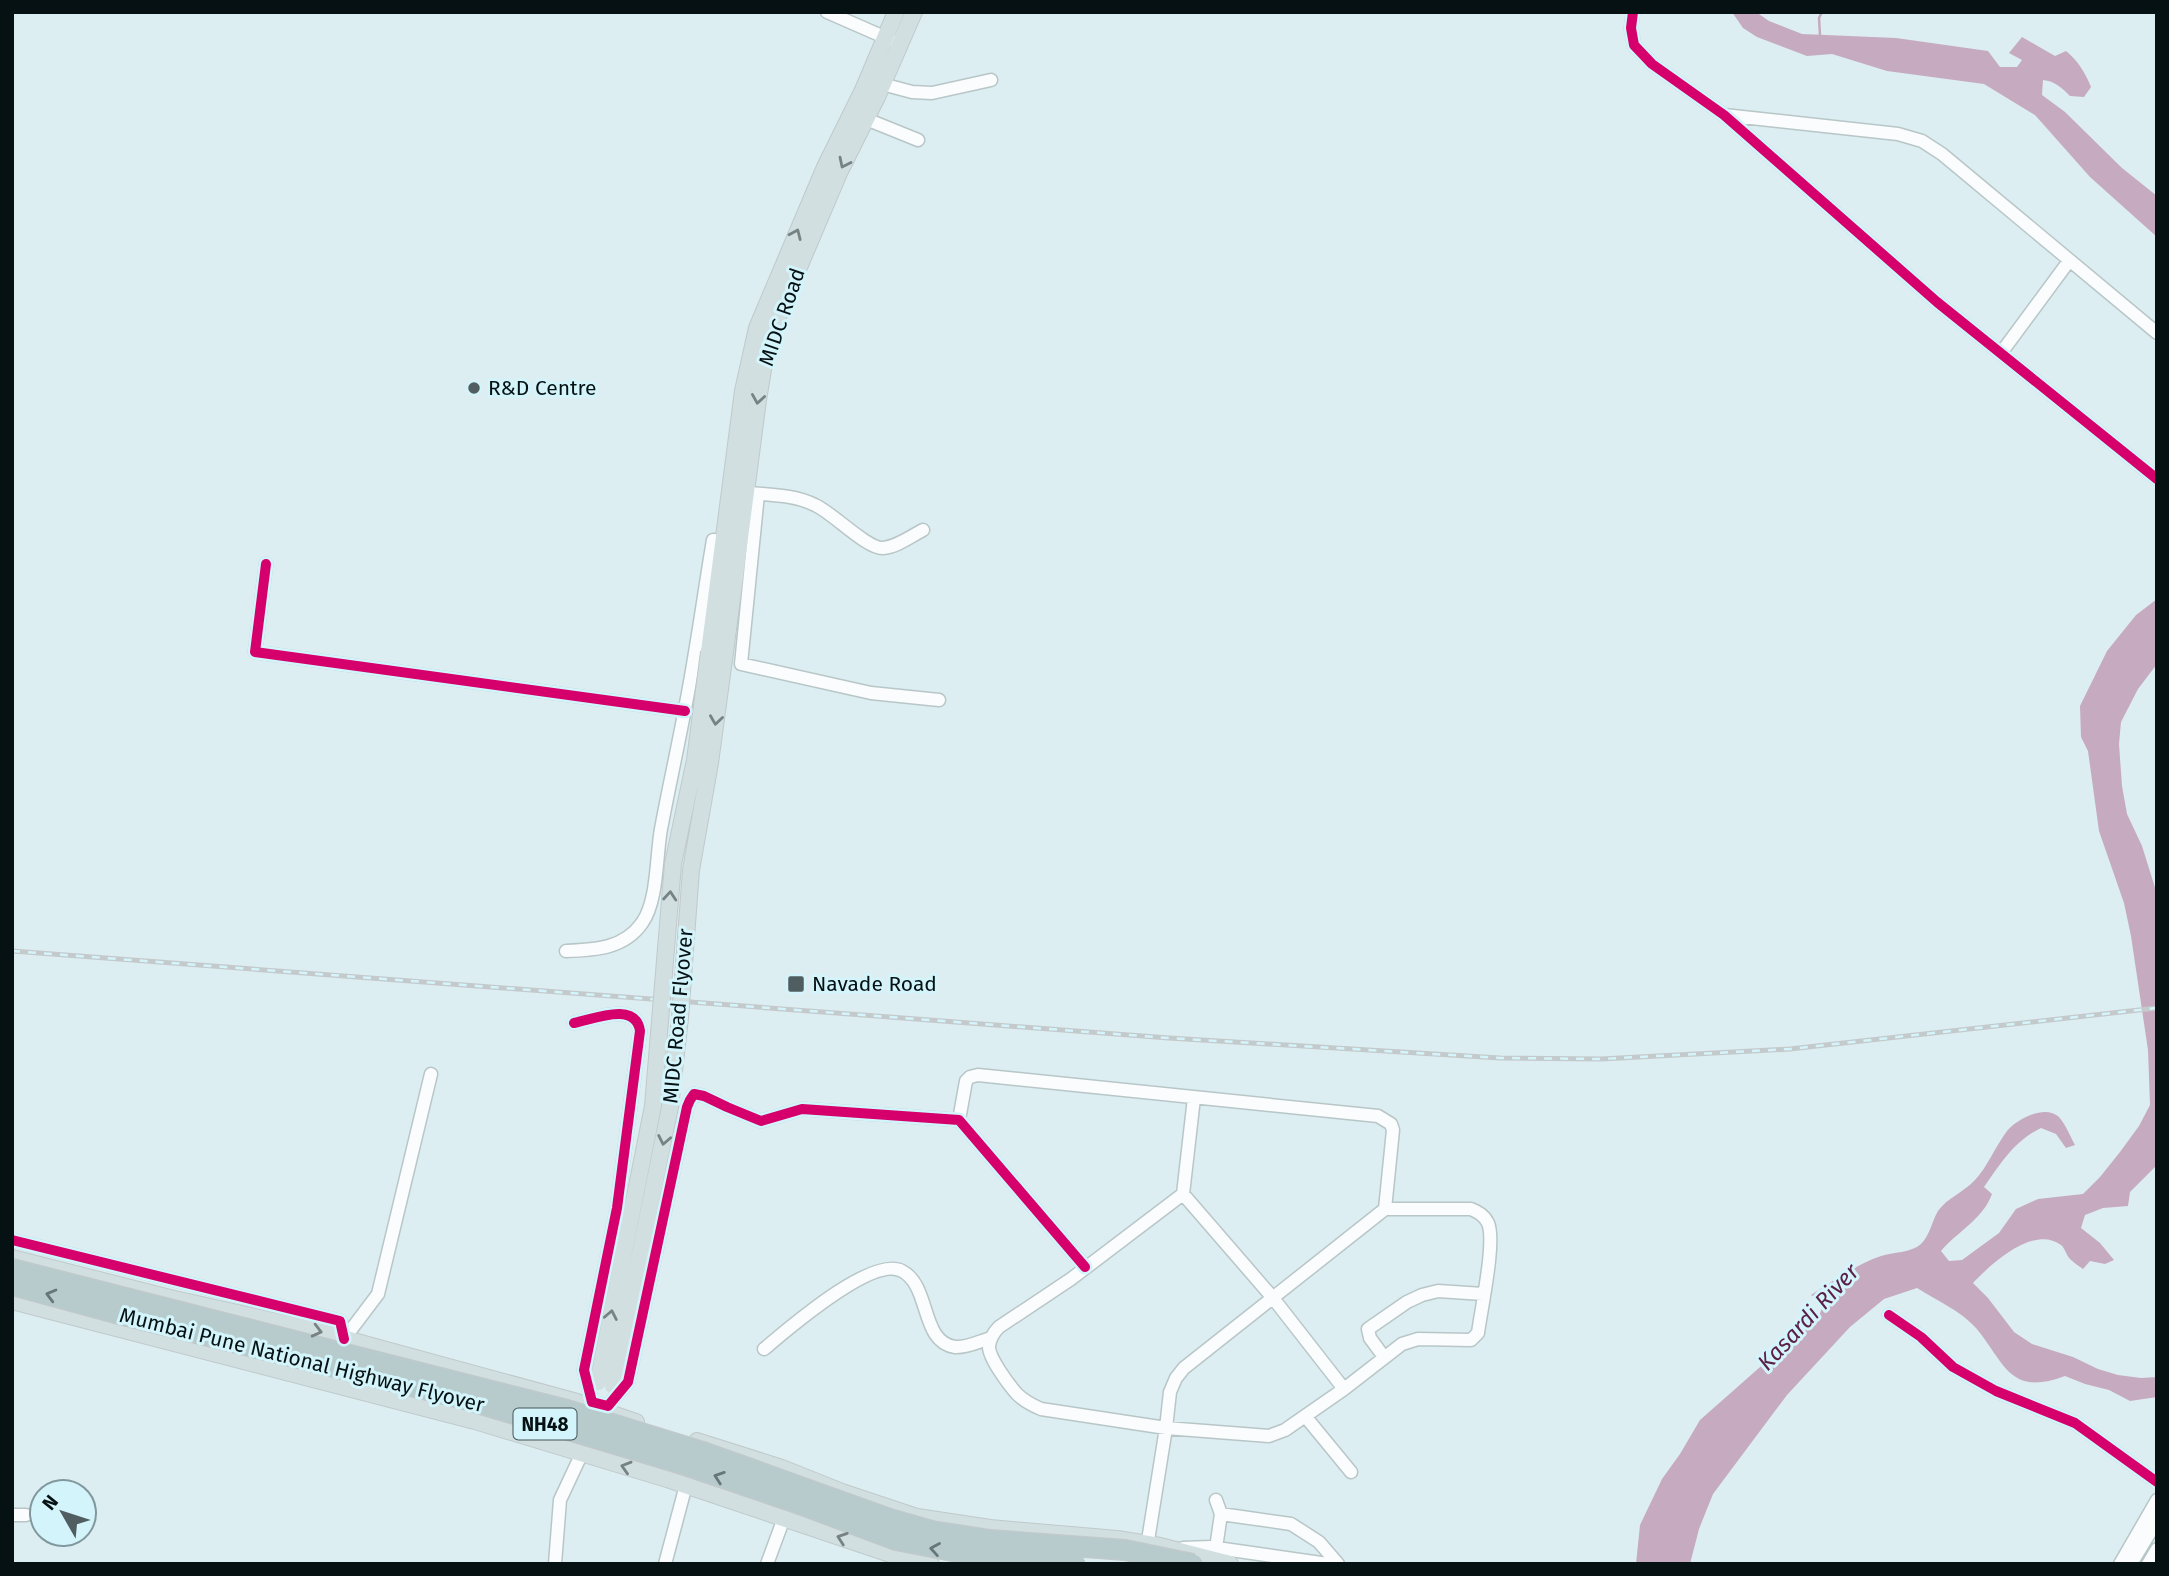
<svg xmlns="http://www.w3.org/2000/svg" width="2169" height="1576" viewBox="0 0 2169 1576" font-family="'Fira Sans',sans-serif">
<style>
.water{fill:#c6aabf}
.lines{fill:none;stroke-linecap:round;stroke-linejoin:round}
.stream{stroke:#c6aabf;stroke-width:2.5}
.minor-casing{stroke:#b8c6c8;stroke-width:15}
.major-casing{stroke:#c0c9cb;stroke-width:18}
.minor{stroke:#fafcfd;stroke-width:12}
.major{stroke:#d1dfe1;stroke-width:16}
.rail-casing{stroke:#c4c9cb;stroke-width:5}
.rail{stroke:#d3f4fa;stroke-width:2.5;stroke-dasharray:8;stroke-linecap:butt}
.major-bridge-casing{stroke:#c0c9cb;stroke-width:18;stroke-linecap:butt}
.highway-bridge-casing{stroke:#c0c9cb;stroke-width:22;stroke-linecap:butt}
.major-bridge{stroke:#d1dfe1;stroke-width:16}
.highway-bridge{stroke:#b7cbcd;stroke-width:19}
.cycleway-casing{stroke:#d3f4fa;stroke-width:15}
.cycleway{stroke:#d6006c;stroke-width:10}
.oneway{stroke:#768284}
.oneway2{stroke:#677779}
.poi-dot{fill:#515e61;stroke:#d3f4fa;stroke-width:2.5}
.labels{text-anchor:middle;dominant-baseline:central;stroke-width:6;stroke-linejoin:round;paint-order:stroke}
.shield{fill:#d3f4fa;stroke:#445558;stroke-width:2}
.shield-label{font-size:19px;font-weight:bold;fill:#061113}
.street-label{font-size:21px;fill:#061113;stroke:#d3f4fa}
.poi-label{font-size:21px;fill:#061113;stroke:#d3f4fa;text-anchor:start}
.water-label{font-size:23px;font-style:italic;fill:#5a2048;stroke:#d3f4fa}
</style>
<rect width="100%" height="100%" fill="#dceef1"/>
<path class="water" d="M1732,12H1756L1769,21L1802,34L1896,38L1988,51L2000,67H2017L2022,60L2009,53L2022,37L2055,56L2066,51C2078,61 2085,72 2091,87L2084,97L2070,96C2062,88 2055,81 2043,80L2042,95L2065,112L2122,168L2157,196V237L2090,177L2035,115L1984,84L1887,71L1832,54L1807,56L1757,37L1743,28Z
M2157,599V664L2138,689L2121,722L2119,744L2122,786L2127,814L2142,846L2157,894V1165L2130,1192L2128,1206L2103,1208L2085,1215L2081,1228L2100,1243L2114,1260L2105,1264L2090,1261L2083,1269C2079,1266 2074,1263 2070,1259C2066,1255 2065,1248 2061,1245C2034,1224 1990,1265 1973,1283L1988,1298L2014,1332L2032,1344L2073,1357L2098,1369L2118,1375L2141,1378L2157,1377V1397L2130,1401L2109,1390L2085,1384L2065,1376C2009,1397 2005,1363 1976,1328C1961,1311 1936,1300 1917,1288L1884,1299L1850,1327L1787,1395L1713,1494L1699,1529L1690,1564H1636L1640,1525L1662,1479L1680,1454L1700,1420L1768,1360L1782,1338L1819,1316L1824,1303L1811,1295C1833,1281 1855,1265 1881,1256C1893,1252 1911,1253 1921,1244C1930,1235 1932,1221 1938,1211C1947,1198 1964,1192 1975,1180C1988,1166 1995,1147 2007,1131C2017,1119 2045,1104 2059,1117C2066,1125 2070,1136 2075,1145L2066,1148L2056,1134L2041,1128C2014,1141 2001,1163 1984,1187L1992,1194C1983,1219 1957,1232 1941,1251L1949,1261L1962,1260L1999,1233L2016,1209L2038,1199L2083,1194L2100,1177L2120,1152L2139,1126L2150,1105L2148,1050L2131,936L2124,903L2099,831L2088,751L2081,737L2080,706L2107,651L2136,615Z"/>
<g class="lines">
<path class="stream" d="M1820,35L1819,18L1822,12"/>
<defs>
<path id="minor" d="M827,12L891,40
M1633,12L1631,28L1634,45L1652,64L1724,115L1937,302L2157,479
M882,84L912,92L932,93L991,80
M1724,115L1898,134L1922,141L1942,154L2157,333
M866,119L918,140
M2001,353L2069,261
M751,493C772,495 795,495 815,505C833,513 867,549 883,548C897,547 911,536 923,530
M758,494L741,664L871,693L939,700
M266,564L255,652L685,711
M566,951C594,950 624,949 642,923C658,901 656,856 661,829C669,786 679,742 687,698C697,646 704,593 713,540L723,541
M574,1023C594,1019 636,1001 640,1031L617,1208L584,1370L592,1402L608,1406L628,1382L687,1107L690,1100L694,1094L704,1096L727,1107L761,1121L802,1109L959,1120L1085,1267
M1194,1098L1183,1194L1071,1279L999,1327C994,1332 990,1339 989,1346C988,1357 1009,1385 1017,1394C1024,1401 1032,1405 1041,1409L1166,1428L1269,1436L1285,1430L1344,1389L1402,1344L1418,1339L1471,1340L1478,1333C1481,1309 1496,1242 1488,1223C1484,1215 1478,1212 1471,1209H1385
M959,1120L966,1081L970,1077L978,1075L1378,1116L1391,1124L1393,1130L1385,1209L1184,1368L1176,1378L1170,1392L1166,1428L1146,1553
M1183,1194L1273,1298L1344,1389
M12,1240L340,1321L344,1339
M1889,1315L1921,1337L1953,1367L1996,1391L2075,1423L2157,1482
M344,1339L378,1294L431,1074
M764,1349C787,1330 872,1255 902,1271C931,1286 920,1342 955,1347C967,1348 980,1341 991,1338
M1384,1357L1370,1338L1368,1329L1407,1302L1422,1295L1438,1291L1483,1294
M1305,1416L1351,1472
M1221,1514L1291,1524L1319,1542L1338,1564
M12,1515H26
M1183,1548L1210,1547L1328,1564
M1216,1548L1221,1514L1216,1500
M555,1564L560,1500L582,1453
M665,1564L686,1485
M767,1564L784,1518
M2120,1564L2157,1500
M2131,1564L2157,1521
M2148,1564L2157,1549"/>
<path id="major" d="M709,652L743,391L757,328L825,167L863,90L896,12
M725,652L758,400L765,357L771,333L839,173L877,97L914,12
M12,1258L170,1298L313,1330L577,1402L636,1422
M12,1301L475,1421L667,1479L899,1557L931,1564
M697,1441L782,1468L842,1492L917,1517L990,1528L1117,1539L1160,1546L1230,1564"/>
</defs>
<use href="#minor" class="minor-casing"/>
<use href="#major" class="major-casing"/>
<use href="#minor" class="minor"/>
<use href="#major" class="major"/>
<defs>
<path id="rail" d="M12,951L1169,1038L1500,1058L1601,1059L1790,1049L2157,1008"/>
</defs>
<use href="#rail" class="rail-casing"/>
<use href="#rail" class="rail"/>
<defs>
<path id="major-bridge" d="M598,1382L653,1106L673,864L695,760L709,652
M613,1386L670,1107L680,1018L691,870L710,763L725,652"/>
<path id="highway-bridge" d="M12,1269L567,1410L706,1453L890,1519L932,1531L990,1540L1125,1550L1193,1564
M12,1285L115,1313L464,1399L692,1467L797,1503L896,1540L973,1555L1076,1564"/>
</defs>
<use href="#major-bridge" class="major-bridge-casing"/>
<use href="#highway-bridge" class="highway-bridge-casing"/>
<use href="#major-bridge" class="major-bridge"/>
<use href="#highway-bridge" class="highway-bridge"/>
<defs>
<path id="cycleway" d="M1633,12L1631,28L1634,45L1652,64L1724,115L1937,302L2157,479
M266,564L255,652L685,711
M574,1023C594,1019 636,1001 640,1031L617,1208L584,1370L592,1402L608,1406L628,1382L687,1107L690,1100L694,1094L704,1096L727,1107L761,1121L802,1109L959,1120L1085,1267
M12,1240L340,1321L344,1339
M1889,1315L1921,1337L1953,1367L1996,1391L2075,1423L2157,1482"/>
</defs>
<use href="#cycleway" class="cycleway-casing"/>
<use href="#cycleway" class="cycleway"/>
</g>
<defs><path id="oneway-chevron" d="M-2-3.5L2.5 0L-2 3.5" fill="none" stroke-width="1.6" stroke-linecap="round" stroke-linejoin="round" transform="scale(1.75)"/></defs>
<g class="oneway">
<use href="#oneway-chevron" transform="translate(844 163) rotate(116)"/>
<use href="#oneway-chevron" transform="translate(796 234) rotate(-66)"/>
<use href="#oneway-chevron" transform="translate(758 399) rotate(99)"/>
<use href="#oneway-chevron" transform="translate(716 720) rotate(98)"/>
<use href="#oneway-chevron" transform="translate(670 896) rotate(-85)"/>
<use href="#oneway-chevron" transform="translate(664 1140) rotate(101)"/>
<use href="#oneway-chevron" transform="translate(611 1315) rotate(-79)"/>
<use href="#oneway-chevron" transform="translate(317 1331) rotate(14)"/>
<use href="#oneway-chevron" transform="translate(626 1467) rotate(-163)"/>
<use href="#oneway-chevron" transform="translate(842 1538) rotate(-161)"/>
</g>
<g class="oneway2">
<use href="#oneway-chevron" transform="translate(51 1295) rotate(-165)"/>
<use href="#oneway-chevron" transform="translate(719 1477) rotate(-161)"/>
<use href="#oneway-chevron" transform="translate(935 1549) rotate(-170)"/>
</g>
<g class="poi-dot">
<circle cx="474" cy="388" r="7"/>
<rect x="787" y="975" width="18" height="18" rx="3.5"/>
</g>
<g class="labels">
<rect class="shield" x="513.5" y="1408.5" width="63" height="31" rx="5"/>
<g class="shield-label">
<text x="545" y="1424">NH48</text>
</g>
<g class="street-label">
<text transform="translate(782 317) rotate(-71)">MIDC Road</text>
<text transform="translate(678 1016) rotate(-85)">MIDC Road Flyover</text>
<text transform="translate(302 1360) rotate(14)">Mumbai Pune National Highway Flyover</text>
</g>
<g class="poi-label">
<text x="488" y="388">R&amp;D Centre</text>
<text x="812" y="984">Navade Road</text>
</g>
<g class="water-label">
<text transform="translate(1808 1317) rotate(-47)">Kasardi River</text>
</g>
</g>
<rect width="2169" height="1576" fill="none" stroke="#061113" stroke-width="28"/>
<g transform="translate(63 1513) rotate(309)"><circle r="33" fill="#d3f4fa" stroke="#81999e" stroke-width="2"/>
<path d="M0-5L12 26L0 18L-12 26Z" fill="#515e61"/>
<text y="-10" font-size="19" font-weight="bold" text-anchor="middle" fill="#061113">N</text>
</g>
</svg>
